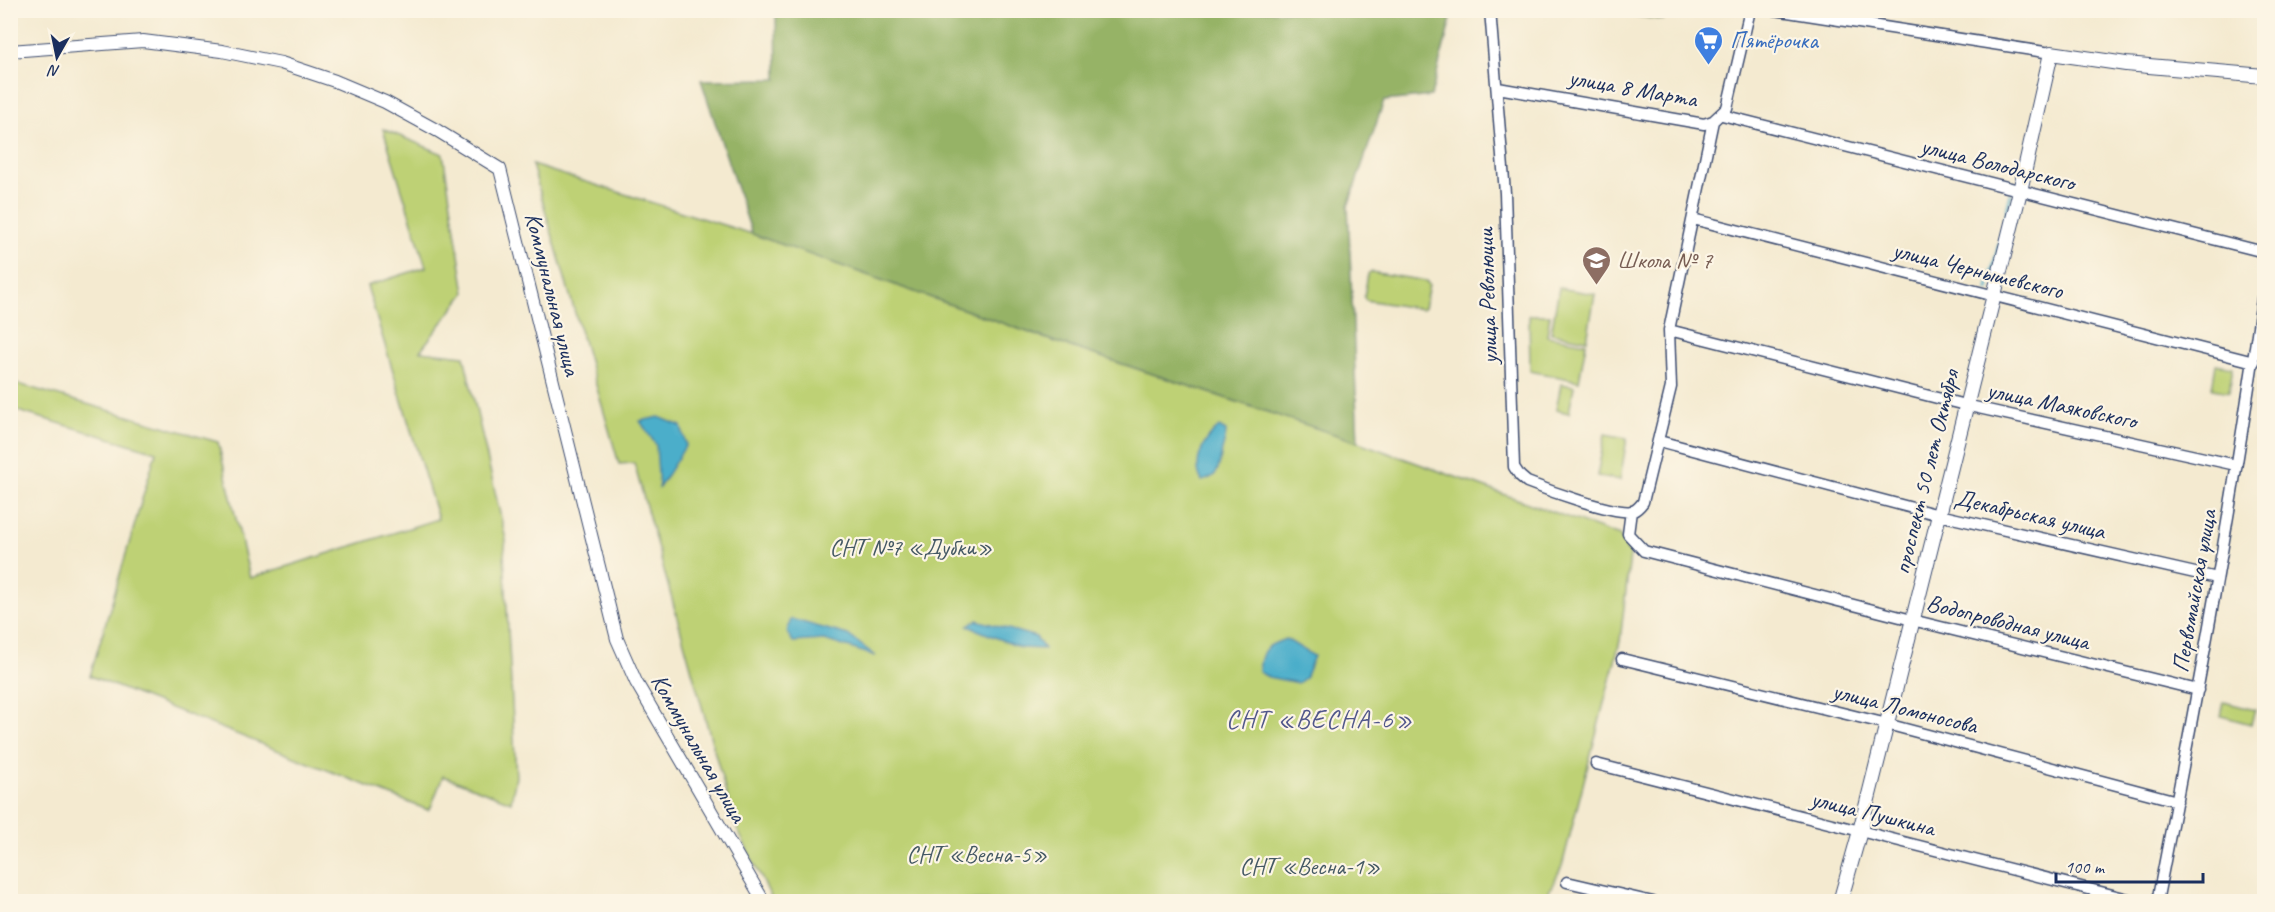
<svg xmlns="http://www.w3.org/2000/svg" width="2275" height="912" viewBox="0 0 2275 912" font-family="Caveat,sans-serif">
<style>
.green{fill:#bed175;stroke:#6c806a;stroke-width:1.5}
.forest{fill:#96b366;stroke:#587162;stroke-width:1.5}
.water{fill:#4baeca;stroke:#336e94;stroke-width:1.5}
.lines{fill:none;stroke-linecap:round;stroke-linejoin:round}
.stream{stroke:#4baeca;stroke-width:3}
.minor-casing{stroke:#3c4b6f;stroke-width:13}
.tertiary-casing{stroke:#3c4b6f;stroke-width:14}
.secondary-casing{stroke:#3c4b6f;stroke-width:16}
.minor{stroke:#fff;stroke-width:10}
.tertiary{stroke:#fff;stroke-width:12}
.secondary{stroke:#fff;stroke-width:14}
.labels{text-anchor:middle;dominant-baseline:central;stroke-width:4.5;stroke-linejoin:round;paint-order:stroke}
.shop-label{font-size:24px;fill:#366cbe;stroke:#fcf5e5;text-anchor:start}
.street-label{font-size:24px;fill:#1b2f5e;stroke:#fcf5e5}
.education-label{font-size:24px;fill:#785e54;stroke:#fcf5e5;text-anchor:start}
.park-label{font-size:24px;fill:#445864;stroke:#fcf5e5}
.neighbourhood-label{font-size:26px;letter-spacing:1.5px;fill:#51578b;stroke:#fcf5e5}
</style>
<rect width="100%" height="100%" fill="#fcf5e5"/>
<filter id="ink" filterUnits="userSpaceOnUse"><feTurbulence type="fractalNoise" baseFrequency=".0167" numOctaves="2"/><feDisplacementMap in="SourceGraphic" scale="12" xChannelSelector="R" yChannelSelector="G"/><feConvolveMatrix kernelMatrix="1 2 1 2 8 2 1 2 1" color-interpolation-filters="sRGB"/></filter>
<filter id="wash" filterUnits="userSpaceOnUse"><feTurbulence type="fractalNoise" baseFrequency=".008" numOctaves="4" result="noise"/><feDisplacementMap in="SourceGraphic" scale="24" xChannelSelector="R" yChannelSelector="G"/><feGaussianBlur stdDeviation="1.35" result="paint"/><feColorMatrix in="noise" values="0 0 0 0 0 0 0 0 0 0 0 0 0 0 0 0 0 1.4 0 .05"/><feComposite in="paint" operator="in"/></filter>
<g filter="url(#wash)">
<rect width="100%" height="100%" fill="#f4ead0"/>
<path class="green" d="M1630,11V10L1665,11L1663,20L1630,15Z
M383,129L443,154L465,293L420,351L464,356L506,540L504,554L516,777L511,802L443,776L431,807L428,810L90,676L156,452L11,409V382L218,442L250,578L438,519L367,286L426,267Z
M532,165L752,234L1050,340L1358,442L1620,536L1622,541L1631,547L1620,641L1562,866L1544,901H773L735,825L634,463L619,464Z
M1371,272L1426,281L1429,285L1424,308L1421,309L1366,300L1364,297L1368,274Z
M1559,288L1595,294L1587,340L1551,333Z
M1529,315H1550L1547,336L1586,343L1579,381L1530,371Z
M2216,364L2233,367L2229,392L2212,389Z
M1561,384L1574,386L1569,413L1556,410Z
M1605,434L1627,438L1620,480L1597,476Z
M2224,702L2255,710L2251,724L2221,716Z"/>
<path class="forest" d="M776,11H1453L1431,96L1384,101L1348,206L1358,442L1050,340L752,234L701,80L777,79Z"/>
<path class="water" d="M659,417L681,426L686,445L659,488L656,445L640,421Z
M1219,427L1226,431C1226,438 1224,443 1222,450C1219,466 1220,477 1202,481C1191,463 1204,439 1219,427Z
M791,619L848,635L876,656L824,640L793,642L787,632Z
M977,620L1036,637L1044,649L1021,648L968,626Z
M1286,639L1314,656L1305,678L1298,683L1268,677L1259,672C1261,650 1264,646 1286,639Z"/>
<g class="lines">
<path class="stream" d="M1988,289L2011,194"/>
</g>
</g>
<g filter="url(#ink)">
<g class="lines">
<defs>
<path id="minor" d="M1490,10L1505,193L1514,467L1520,476L1527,482C1547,490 1615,515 1633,511C1638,509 1640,506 1643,502L1671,387L1669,330L1713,121
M1775,10L2051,53
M1498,88L1704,124L1713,121L1727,108L1750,10
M1722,115L2264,252
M1693,219L2254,362
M1669,330L1965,405L2236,465
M1659,441L1939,515L2217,578
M1631,511L1628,534L1644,551L1912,620L2198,690
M1622,659L1879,722L2177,801
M1596,764L2140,902
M1567,882L1653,902
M2157,902C2197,697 2235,492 2264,285"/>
<path id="tertiary" d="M10,51L143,41L222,51L281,63L335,81L385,102L438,131L500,169L617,639L636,682L764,902"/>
<path id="secondary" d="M1840,902L1860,831L2020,191L2051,53L2126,64L2264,76"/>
</defs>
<use href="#minor" class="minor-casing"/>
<use href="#tertiary" class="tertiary-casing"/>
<use href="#secondary" class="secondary-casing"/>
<use href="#minor" class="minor"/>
<use href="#tertiary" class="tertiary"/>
<use href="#secondary" class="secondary"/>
</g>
</g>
<defs>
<symbol id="supermarket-pin" viewBox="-11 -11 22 30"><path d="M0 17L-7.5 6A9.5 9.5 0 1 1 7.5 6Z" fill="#3f7fe0" stroke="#fcf5e5"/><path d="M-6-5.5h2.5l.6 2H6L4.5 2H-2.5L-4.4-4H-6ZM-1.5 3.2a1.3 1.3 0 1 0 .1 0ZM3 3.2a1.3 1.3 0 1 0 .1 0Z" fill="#fff"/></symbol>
<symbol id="school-pin" viewBox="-11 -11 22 30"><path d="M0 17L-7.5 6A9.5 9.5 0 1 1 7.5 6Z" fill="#8d6e63" stroke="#fcf5e5"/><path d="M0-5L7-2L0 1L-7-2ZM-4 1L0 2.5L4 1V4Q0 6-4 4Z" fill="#fff"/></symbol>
</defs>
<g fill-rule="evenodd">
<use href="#supermarket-pin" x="1692" y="24" width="33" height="45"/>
<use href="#school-pin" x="1580" y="244" width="33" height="45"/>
</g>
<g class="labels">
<g class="shop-label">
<text x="1730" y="40">Пятёрочка</text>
</g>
<g class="street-label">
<text transform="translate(1633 88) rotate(10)">улица 8 Марта</text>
<text transform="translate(1998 164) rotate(14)">улица Володарского</text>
<text transform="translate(1978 270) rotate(14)">улица Чернышевского</text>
<text transform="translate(553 294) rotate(76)">Коммунальная улица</text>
<text transform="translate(1487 296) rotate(-92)">улица Революции</text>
<text transform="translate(2062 405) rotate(12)">улица Маяковского</text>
<text transform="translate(1926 472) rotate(-76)">проспект 50 лет Октября</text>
<text transform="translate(2030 514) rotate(13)">Декабрьская улица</text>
<text transform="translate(2194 591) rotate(-80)">Первомайская улица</text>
<text transform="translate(2008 622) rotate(14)">Водопроводная улица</text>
<text transform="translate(1905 708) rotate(14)">улица Ломоносова</text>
<text transform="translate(699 748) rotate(60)">Коммунальная улица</text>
<text transform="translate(1873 813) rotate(14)">улица Пушкина</text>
</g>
<g class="education-label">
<text x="1617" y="260">Школа № 7</text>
</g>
<g class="park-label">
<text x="911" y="547">СНТ №7 «Дубки»</text>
<text x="977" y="854">СНТ «Весна-5»</text>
<text x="1310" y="866">СНТ «Весна-1»</text>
</g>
<g class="neighbourhood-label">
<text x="1320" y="719">СНТ «ВЕСНА-6»</text>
</g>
</g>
<rect width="2275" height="912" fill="none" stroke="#fcf5e5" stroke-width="36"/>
<g transform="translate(57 57) rotate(189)" stroke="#fcf5e5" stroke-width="4.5" paint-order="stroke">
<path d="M0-4.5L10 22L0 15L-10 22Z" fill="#1b2f5e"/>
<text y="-9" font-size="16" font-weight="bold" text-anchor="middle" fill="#1b2f5e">N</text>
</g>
<path d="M2056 873v9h147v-9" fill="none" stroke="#1b2f5e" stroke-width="3"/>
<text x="2065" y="873" font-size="18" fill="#1b2f5e" stroke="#fcf5e5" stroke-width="4.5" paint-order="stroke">100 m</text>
</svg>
